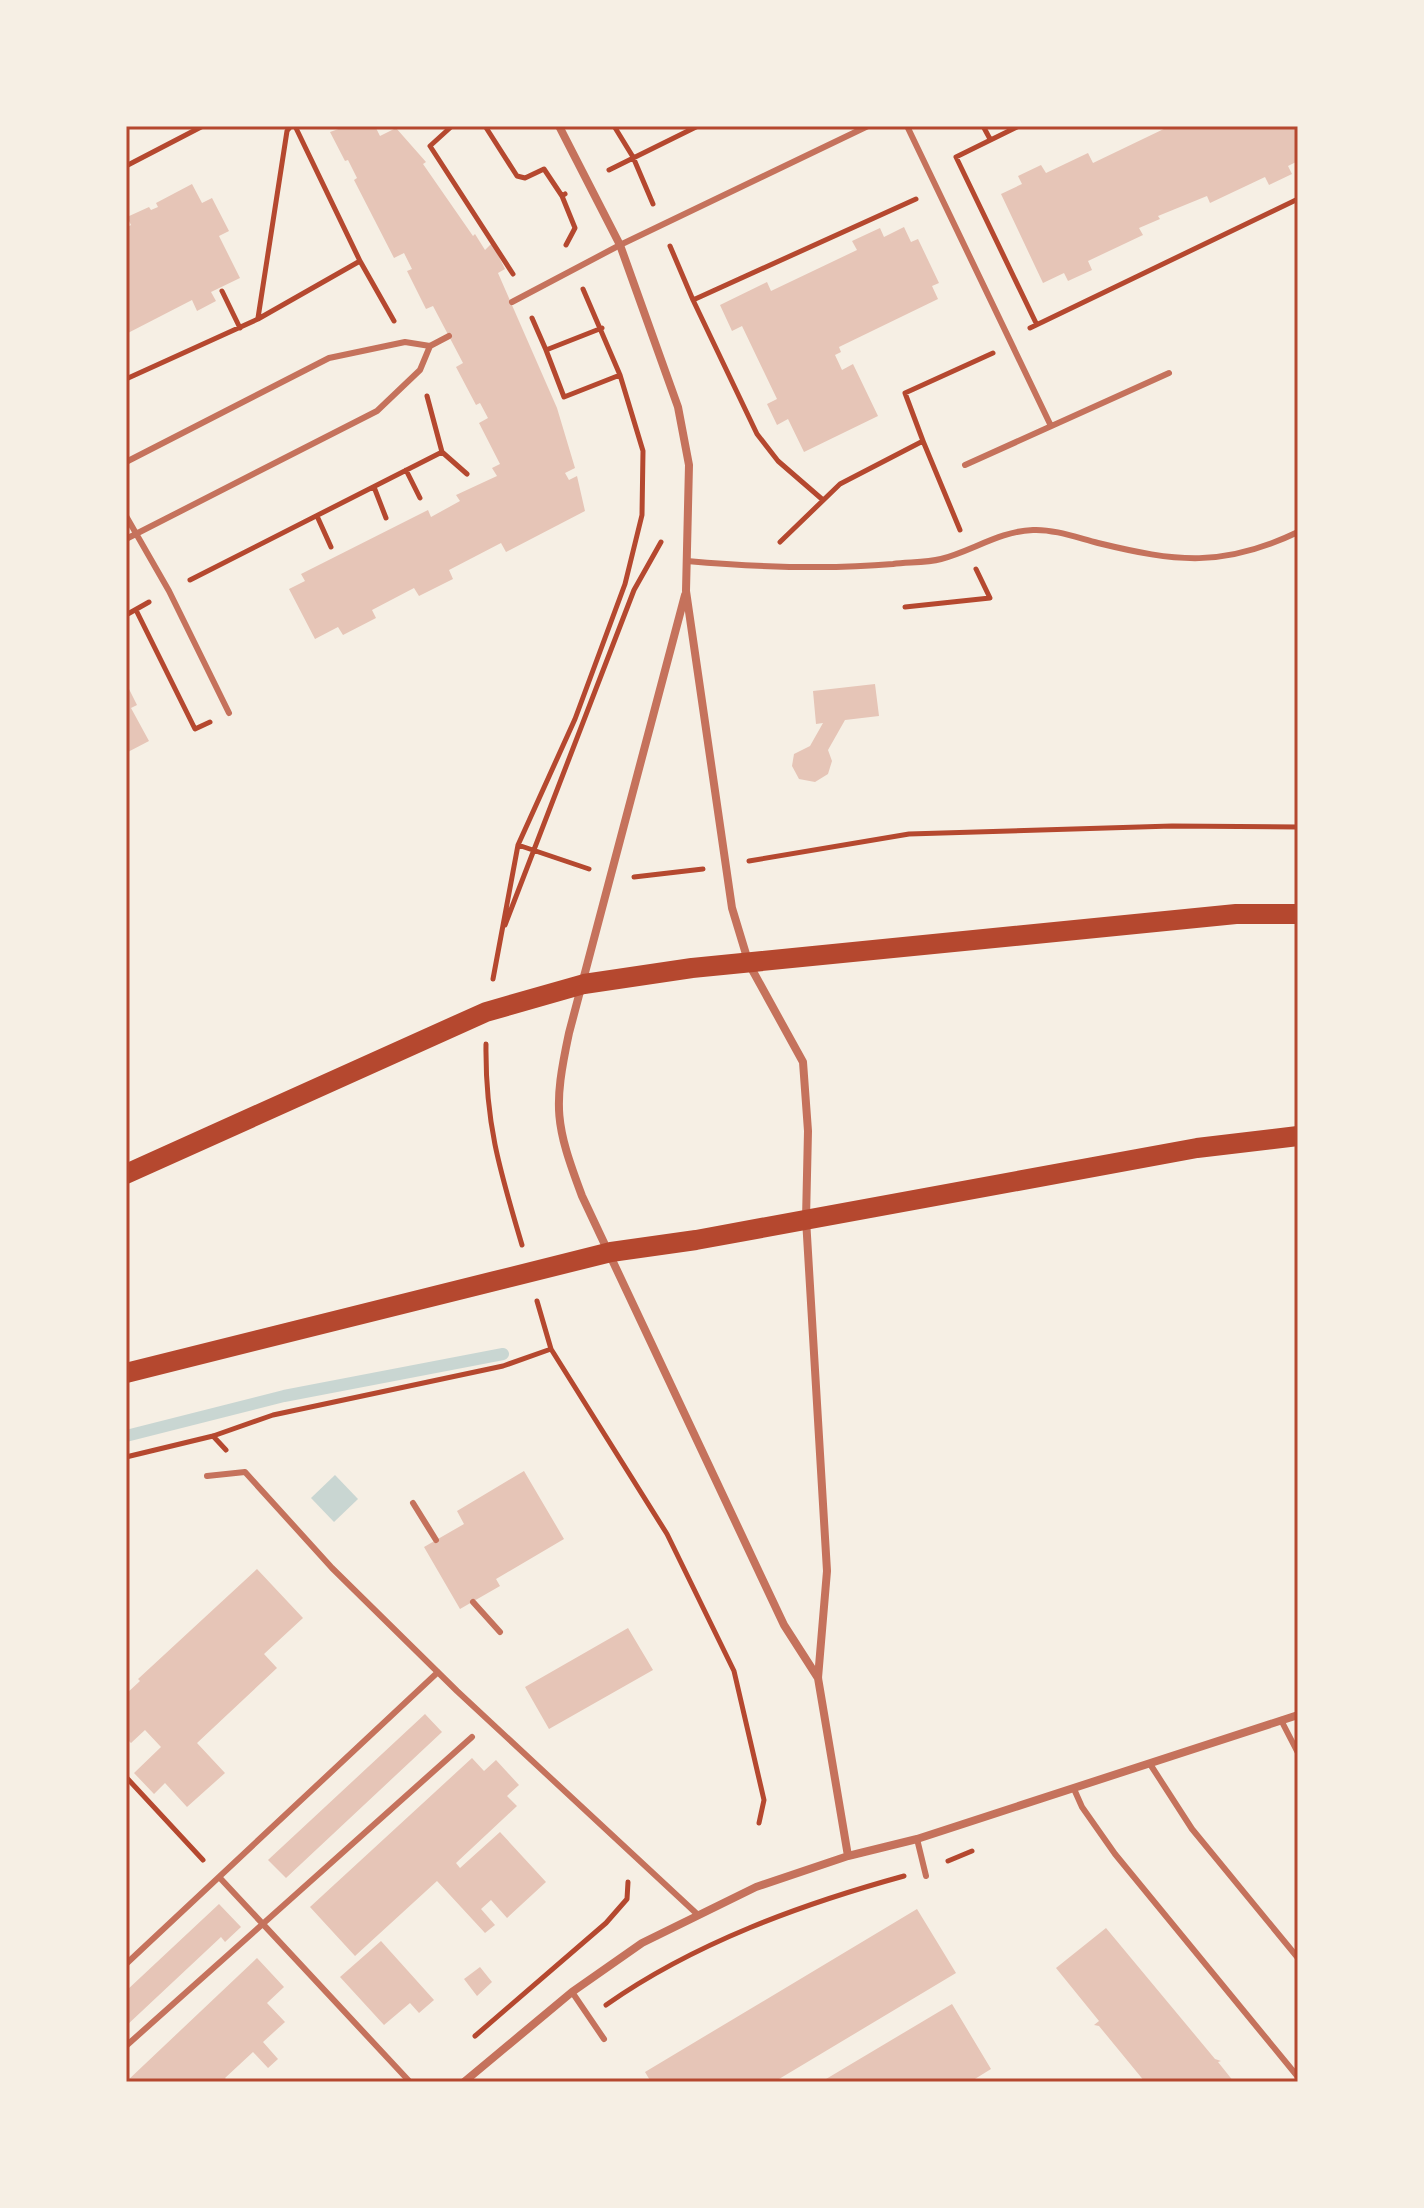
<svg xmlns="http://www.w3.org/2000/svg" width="1424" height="2208" viewBox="0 0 1424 2208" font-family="'Nunito Sans',sans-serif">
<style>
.water{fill:#c9d6d2}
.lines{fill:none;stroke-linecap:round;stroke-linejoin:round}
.stream{stroke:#c9d6d2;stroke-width:12}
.building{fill:#e6c5b7}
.path{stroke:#b5482f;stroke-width:5}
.service{stroke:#c5725c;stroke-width:6}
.minor{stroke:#c5725c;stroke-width:8}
.primary{stroke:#b5482f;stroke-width:20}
.neatline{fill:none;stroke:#b5482f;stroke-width:3}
</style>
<rect width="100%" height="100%" fill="#f6efe4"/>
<path class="water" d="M335,1475L358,1499L334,1522L311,1498Z"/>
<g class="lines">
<path class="stream" d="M126,1436L284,1396L503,1354"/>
</g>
<path class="building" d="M347,126H375L380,136L396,128L426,162L423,164L473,236L475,234L485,250L492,243L505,269L498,273L557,408L575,468L565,473L569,480L577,476L585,511L506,552L501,543L449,570L453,579L419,596L414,588L372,610L376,618L343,635L338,627L315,639L289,589L305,581L301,574L428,510L431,517L460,501L456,495L497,476L492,468L500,464L479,423L488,418L480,403L476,405L456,367L463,363L433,306L426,309L407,271L412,269L404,253L394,258L354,180L357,178L348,160L345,161L330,132Z
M1170,126H1296L1298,161L1288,166L1292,174L1269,185L1265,177L1210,203L1207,196L1158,216L1160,219L1139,228L1143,235L1088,261L1092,270L1068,281L1064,273L1043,283L1001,194L1022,184L1018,176L1041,165L1046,173L1088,153L1093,163Z
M192,184L202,203L212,198L229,231L219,236L240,278L211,292L216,301L197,311L192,300L126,334V228L131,225L127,217L149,207L151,210L158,207L156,203Z
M904,227L911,242L918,239L939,283L932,286L938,299L839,347L841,352L835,355L842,370L853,364L878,416L804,452L788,419L777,425L767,404L777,399L742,326L732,331L720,305L767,282L771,291L857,250L852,241L880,228L884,237Z
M126,683L137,705L131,708L149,741L126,753Z
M875,684L879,716L845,720L828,750L832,761L828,774L815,782L799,779L792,766L794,754L810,746L823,723L816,724L813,691Z
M524,1471L564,1539L496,1579L500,1586L460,1609L424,1547L464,1524L457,1511Z
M257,1569L303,1618L264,1654L277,1668L197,1743L225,1773L187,1807L165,1783L154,1794L134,1773L161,1747L145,1730L131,1743L126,1738V1694L140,1681L138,1679Z
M628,1628L653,1670L549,1729L525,1687Z
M425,1714L442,1732L286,1878L268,1860Z
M472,1758L484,1771L496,1760L519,1785L507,1796L517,1806L456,1863L460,1868L500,1832L546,1882L507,1918L491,1900L481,1909L495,1925L485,1933L437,1881L355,1956L310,1907Z
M219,1904L241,1927L225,1942L221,1937L126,2026V1991Z
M917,1909L956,1973L774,2082H651L645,2072Z
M1106,1928L1215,2059L1221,2061L1218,2062L1234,2082H1145L1099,2026L1094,2025L1099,2021L1056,1968Z
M381,1941L434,2000L419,2013L410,2003L384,2025L340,1977Z
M257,1958L284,1987L267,2003L285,2022L263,2042L278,2059L268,2068L253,2052L225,2078L228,2082H126Z
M480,1967L492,1982L477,1996L464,1979Z
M952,2004L991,2069L970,2082H821Z"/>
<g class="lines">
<path class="path" d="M295,126L360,261L394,321
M452,126L430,146L513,274
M485,126L517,176L525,178L544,169L562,196
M614,126L633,157L653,204
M983,126L990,139
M1019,126L956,157L1036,323
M126,166L203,126
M609,170L698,126
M565,194L562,196L575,228L566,245
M670,246L693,300L916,199
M222,291L240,328
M693,300L757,434L778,461L823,500
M258,318L287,131L291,126
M532,318L546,350
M602,328L546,350L564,397L620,375
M1030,328L1298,199
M126,379L258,319L360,261
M427,396L442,452L467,474
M923,441L905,393L993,353
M406,470L420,498
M374,487L386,518
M317,516L331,547
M780,542L840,484L923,441L960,530
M190,580L442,452
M905,607L990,598L976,569
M136,610L195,729L210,722
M126,615L149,602
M518,845L589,869
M749,861L909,834L1172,826L1298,827
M634,877L703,869
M505,925L634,590L661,542
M493,979L518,845L575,719L625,584L642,515L643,451L620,375L583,289
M486,1044C485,1123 500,1171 522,1245
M537,1301L551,1349L667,1534L734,1671L764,1800L759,1823
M213,1436L226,1450
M126,1457L213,1436L273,1415L503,1366L551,1349
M126,1777L203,1860
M948,1861L972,1851
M606,2005C694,1943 802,1904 904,1876
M475,2036L606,1923L627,1899L628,1882"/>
<path class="service" d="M907,126L1051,426
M512,302L620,245L868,126
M126,462L329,358L405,342L430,346
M965,465L1169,373
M126,516L169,591L229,713
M126,539L377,411L420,370L430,346L449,336
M687,561C756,567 824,570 893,564C908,562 926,563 941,559C972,551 1000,531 1033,530C1054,529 1078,538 1098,543C1176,562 1223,568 1298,532
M207,1476L245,1472L332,1568L457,1691L697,1914
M413,1503L436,1540
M473,1602L500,1632
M1281,1720L1298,1753
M1150,1764L1192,1829L1298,1958
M1074,1789L1082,1807L1115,1854L1298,2077
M917,1839L926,1876
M220,1878L410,2082
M126,1964L438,1672
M572,1992L604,2039
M126,2046L472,1737"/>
<path class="minor" d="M559,126L620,245L678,407L689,465L686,591L732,908L749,964L803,1062L808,1131L806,1219L827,1571L818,1678L848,1856
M685,595L569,1033C553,1108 555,1124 582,1196L784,1625L818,1678
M464,2082L572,1992L642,1943L756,1887L848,1856L917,1839L1298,1715"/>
<path class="primary" d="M126,1174L486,1012L584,984L692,968L1236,914H1298
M126,1373L611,1252L696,1240L1197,1148L1298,1136"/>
</g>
<rect width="1424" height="2208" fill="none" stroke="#f6efe4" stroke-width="256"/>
<rect x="128" y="128" width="1168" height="1952" class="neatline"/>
</svg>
